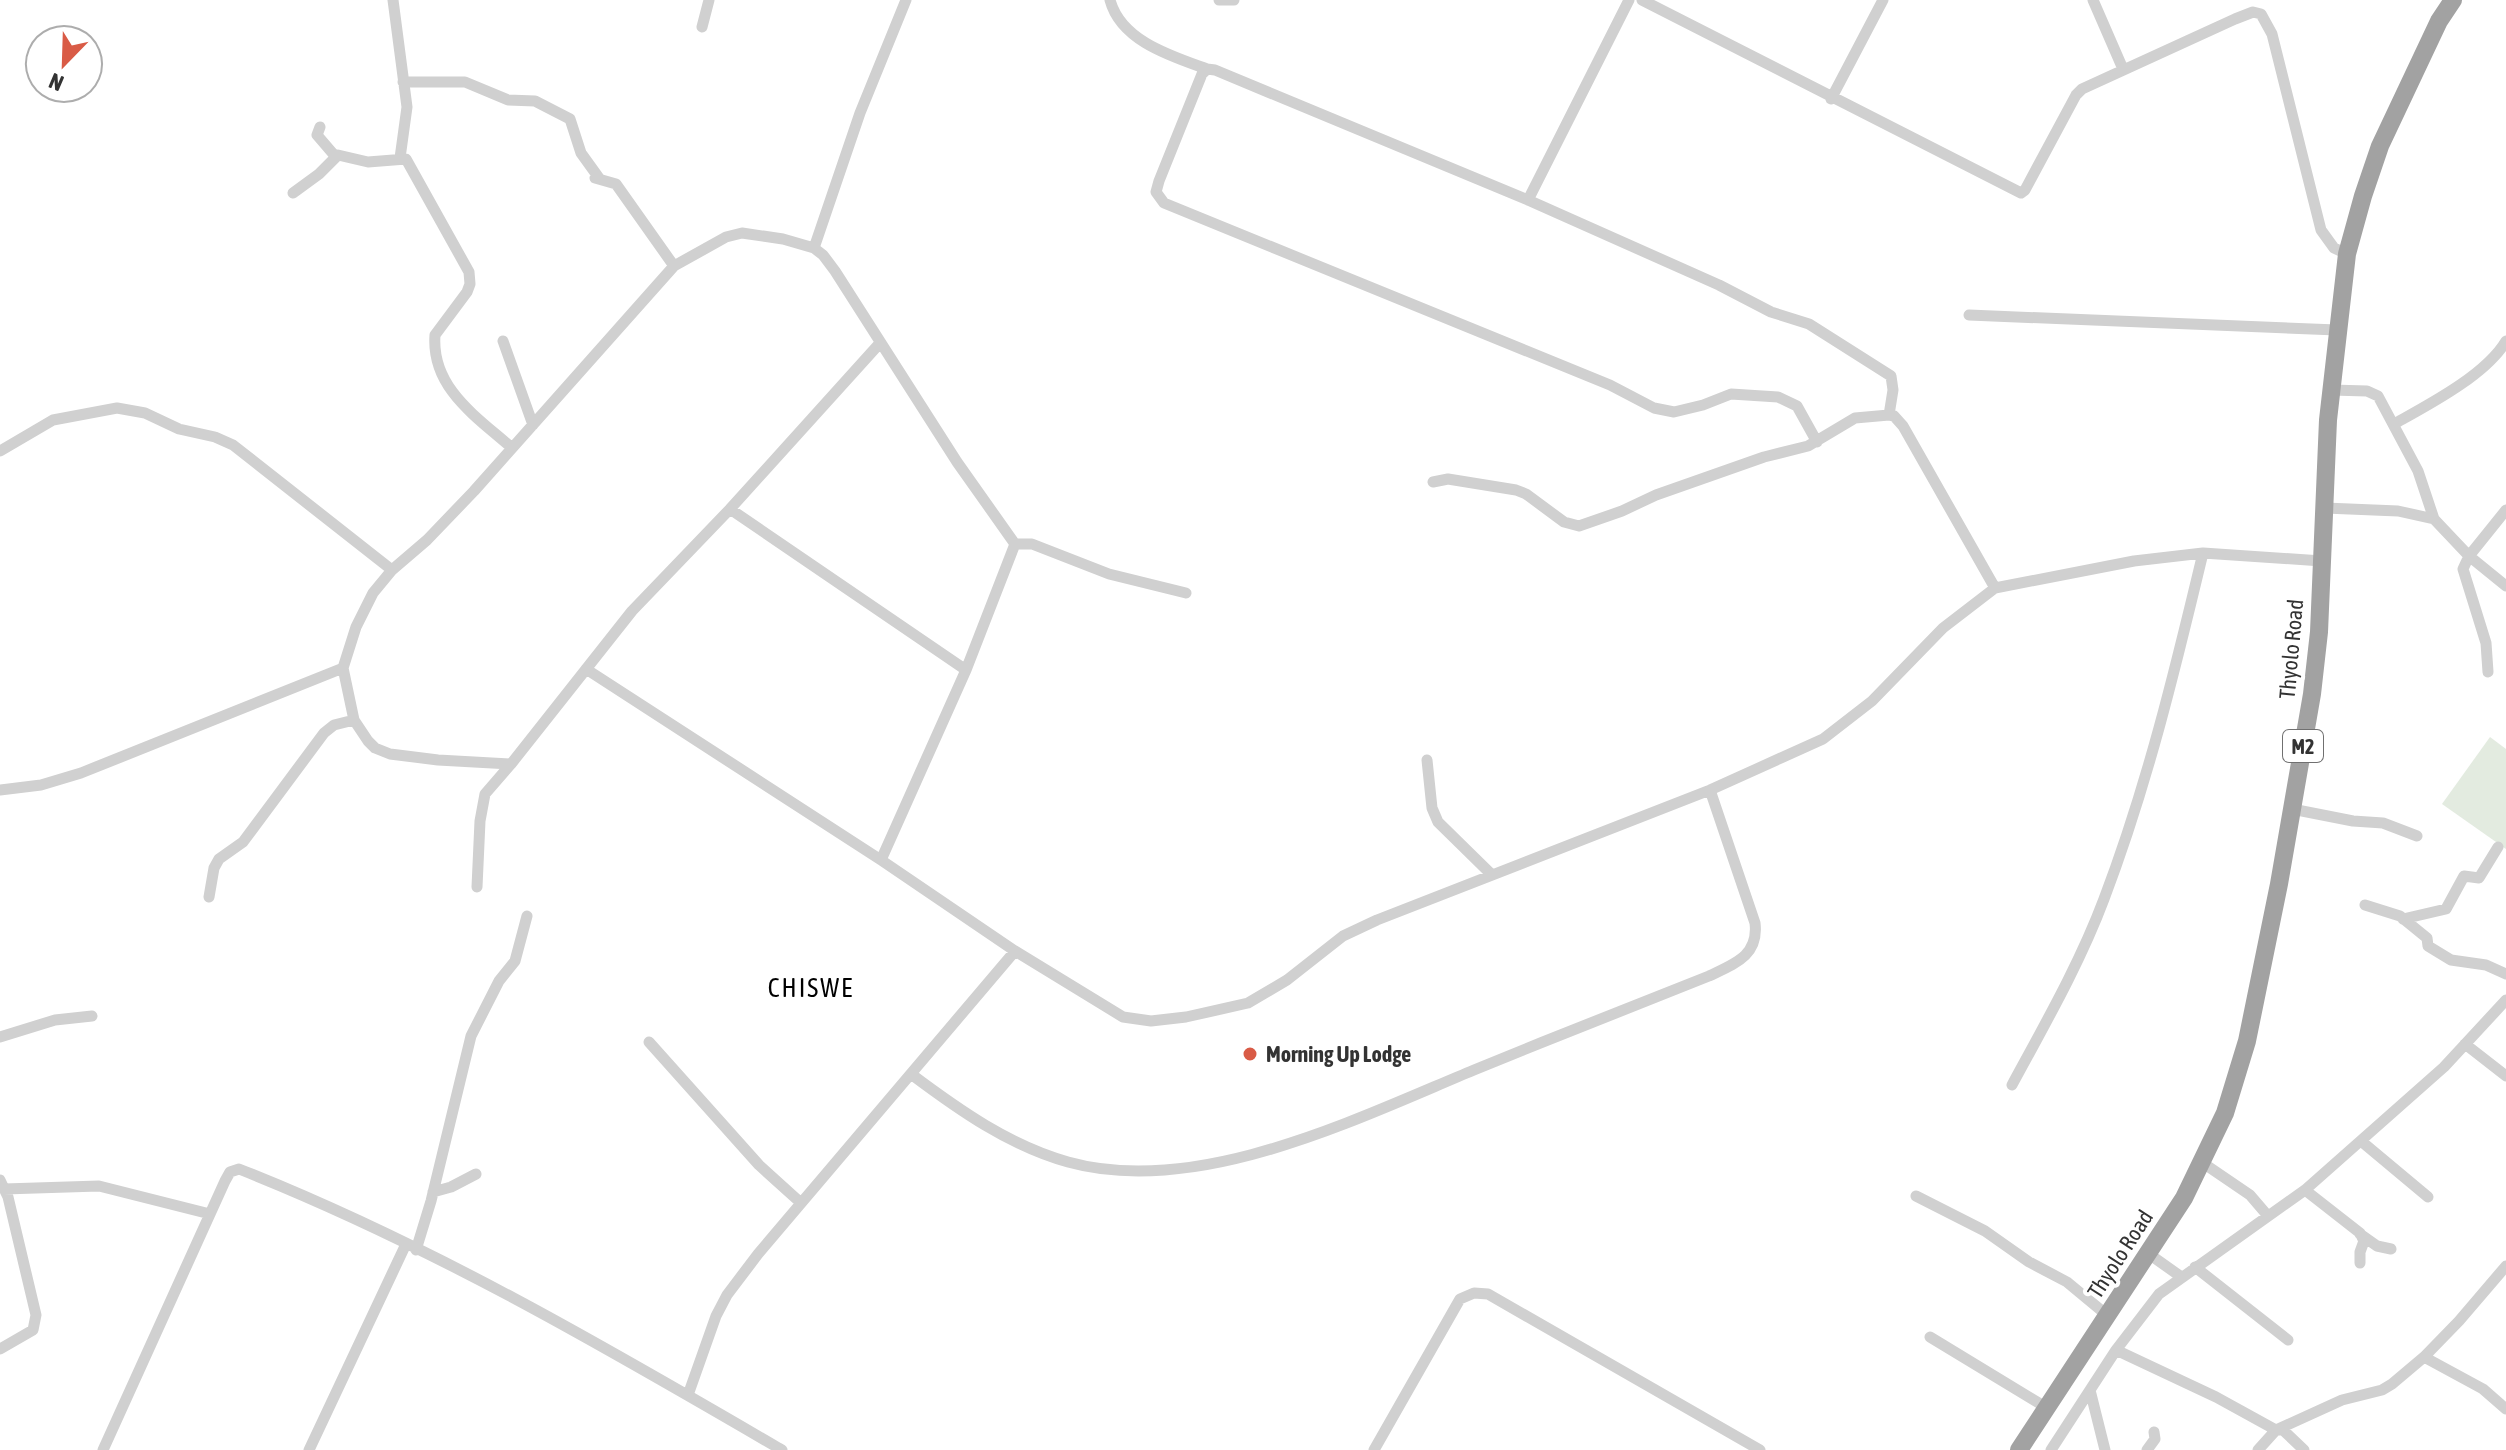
<svg xmlns="http://www.w3.org/2000/svg" width="2506" height="1450" viewBox="0 0 2506 1450" font-family="'Asap Condensed',sans-serif">
<style>
.green{fill:#e3ebe0}
.lines{fill:none;stroke-linecap:round;stroke-linejoin:round}
.minor{stroke:#d0d0d0;stroke-width:11}
.trunk{stroke:#a2a2a2;stroke-width:18}
.poi-dot{fill:#d95b46;stroke:#fff;stroke-width:3}
.labels{text-anchor:middle;dominant-baseline:central;stroke-width:8;stroke-linejoin:round;paint-order:stroke}
.shield{fill:#fff;stroke:#707070;stroke-width:2}
.shield-label{font-size:20px;font-weight:bold;fill:#333}
.street-label{font-size:22px;fill:#333;stroke:#fff}
.poi-label{font-size:22px;font-weight:bold;fill:#333;stroke:#fff;text-anchor:start}
.quarter-label{font-size:26px;letter-spacing:2px;fill:#000;stroke:#fff}
</style>
<rect width="100%" height="100%" fill="#fff"/>
<path class="green" d="M2490,737L2506,749V849L2442,804Z"/>
<g class="lines">
<path class="minor" d="M393,0L407,107L400,158
M1110,0C1121,41 1171,56 1207,69
M1219,0H1234
M1642,0L2021,193L2025,190L2076,95L2082,89L2235,19L2253,12L2261,14L2272,34L2321,230L2334,248L2347,254
M2093,0L2123,69
M702,27L709,0
M403,82H465L508,100L535,101L570,119L581,153L599,178
M1831,99L1883,0
M320,127L317,135L335,156
M595,178L616,184L674,266
M293,193L319,174L338,155L368,162L406,159L469,272L470,284L467,292L435,335C431,388 477,417 512,448
M1528,200L1629,0
M814,248L860,113L906,0
M1969,315L2337,330
M503,341L533,425
M880,343L730,509L632,611L511,764L438,760L390,754L375,748L368,741L354,720L343,668L356,627L373,593L392,570L427,540L474,491L674,266L726,237L742,233L783,239L814,248L823,255L835,271L957,462L1015,544L966,670L881,860
M2331,390L2367,391L2378,396L2418,471L2434,519
M2394,424C2428,405 2486,375 2506,341
M1817,442L1797,406L1778,397L1731,394L1703,405L1674,412L1654,408L1610,385L1164,203L1156,192L1159,181L1202,74L1207,69L1215,70L1528,200L1719,285L1771,312L1809,324L1891,376L1893,390L1889,415
M0,451L53,420L117,408L145,413L179,429L215,437L233,445L392,570
M1433,482L1448,479L1516,490L1526,494L1564,522L1579,526L1622,511L1656,495L1764,457L1808,446L1855,418L1889,415L1894,416L1903,426L1995,588
M2325,508L2398,511L2434,519L2469,556L2506,586
M730,509L966,670
M1015,544H1032L1109,574L1186,593
M586,669L881,860L1015,951L1123,1017L1151,1021L1186,1017L1248,1003L1287,980L1343,936L1377,920L1710,790L1823,739L1872,701L1943,628L1995,588L2134,561L2203,553L2322,561
M2488,672L2486,643L2463,569L2469,556L2506,510
M1427,760L1432,808L1438,822L1491,874
M0,790L41,785L81,773L343,668
M2292,809L2353,821L2383,823L2417,836
M477,887L480,821L485,794L511,764
M209,897L214,868L219,859L243,842L324,733L334,725L354,720
M2365,905L2400,916L2427,938L2428,946L2451,960L2486,965L2506,974
M2403,919L2446,909L2464,876L2479,878L2498,847
M0,1037L55,1020L92,1016
M649,1042L759,1165L801,1203
M2465,1044L2506,1076
M911,1074C959,1110 1010,1146 1068,1162C1197,1198 1356,1119 1474,1070C1552,1038 1630,1007 1709,976C1734,964 1759,956 1755,923L1710,790
M2012,1085C2045,1024 2080,963 2104,899C2147,786 2175,670 2203,553
M2361,1141L2428,1197
M2203,1163L2250,1195L2268,1216
M0,1180L8,1197L36,1315L33,1330L0,1349
M4,1189L99,1186L210,1214
M2305,1190L2360,1233L2364,1241L2360,1252V1263
M433,1192L451,1187L476,1174
M1916,1196L1985,1231L2029,1262L2067,1282L2108,1316
M2360,1234L2377,1246L2391,1249
M416,1250L431,1201L471,1036L499,981L515,961L527,916
M2149,1254L2180,1276
M2195,1267L2288,1340
M1930,1337L2047,1408
M2116,1350L2216,1397L2276,1430H2283L2304,1450
M2424,1357L2483,1389L2506,1409
M2090,1390L2105,1450
M688,1395L716,1316L727,1295L758,1254L1015,951
M103,1450L225,1181L230,1172L239,1169C429,1244 607,1348 782,1450
M309,1450L406,1244
M1374,1450L1460,1299L1474,1293L1488,1294L1760,1450
M2051,1450L2116,1350L2159,1294L2305,1190L2444,1067L2506,1000
M2147,1450L2155,1439L2154,1432
M2258,1450L2276,1430L2342,1400L2382,1390L2392,1384L2424,1357L2459,1321L2506,1266"/>
<path class="trunk" d="M2019,1450L2184,1198L2225,1113L2247,1041L2279,884L2312,694L2319,632L2328,420L2347,254L2363,196L2380,146L2439,21L2453,0"/>
</g>
<circle class="poi-dot" cx="1250" cy="1054" r="8"/>
<g class="labels">
<rect class="shield" x="2283" y="730" width="40" height="32" rx="6"/>
<g class="shield-label">
<text x="2303" y="746">M2</text>
</g>
<g class="street-label">
<text transform="translate(2291 649) rotate(-85)">Thyolo Road</text>
<text transform="translate(2120 1254) rotate(-57)">Thyolo Road</text>
</g>
<g class="poi-label">
<text x="1266" y="1054">Morning Up Lodge</text>
</g>
<g class="quarter-label">
<text x="811" y="988">CHISWE</text>
</g>
</g>
<g transform="translate(64 64) rotate(203)"><circle r="38" fill="#ffffff" stroke="#adadad" stroke-width="2"/>
<path d="M0-6L14 30L0 20L-14 30Z" fill="#d95b46"/>
<text y="-12" font-size="22" font-weight="bold" text-anchor="middle" fill="#333333">N</text>
</g>
</svg>
